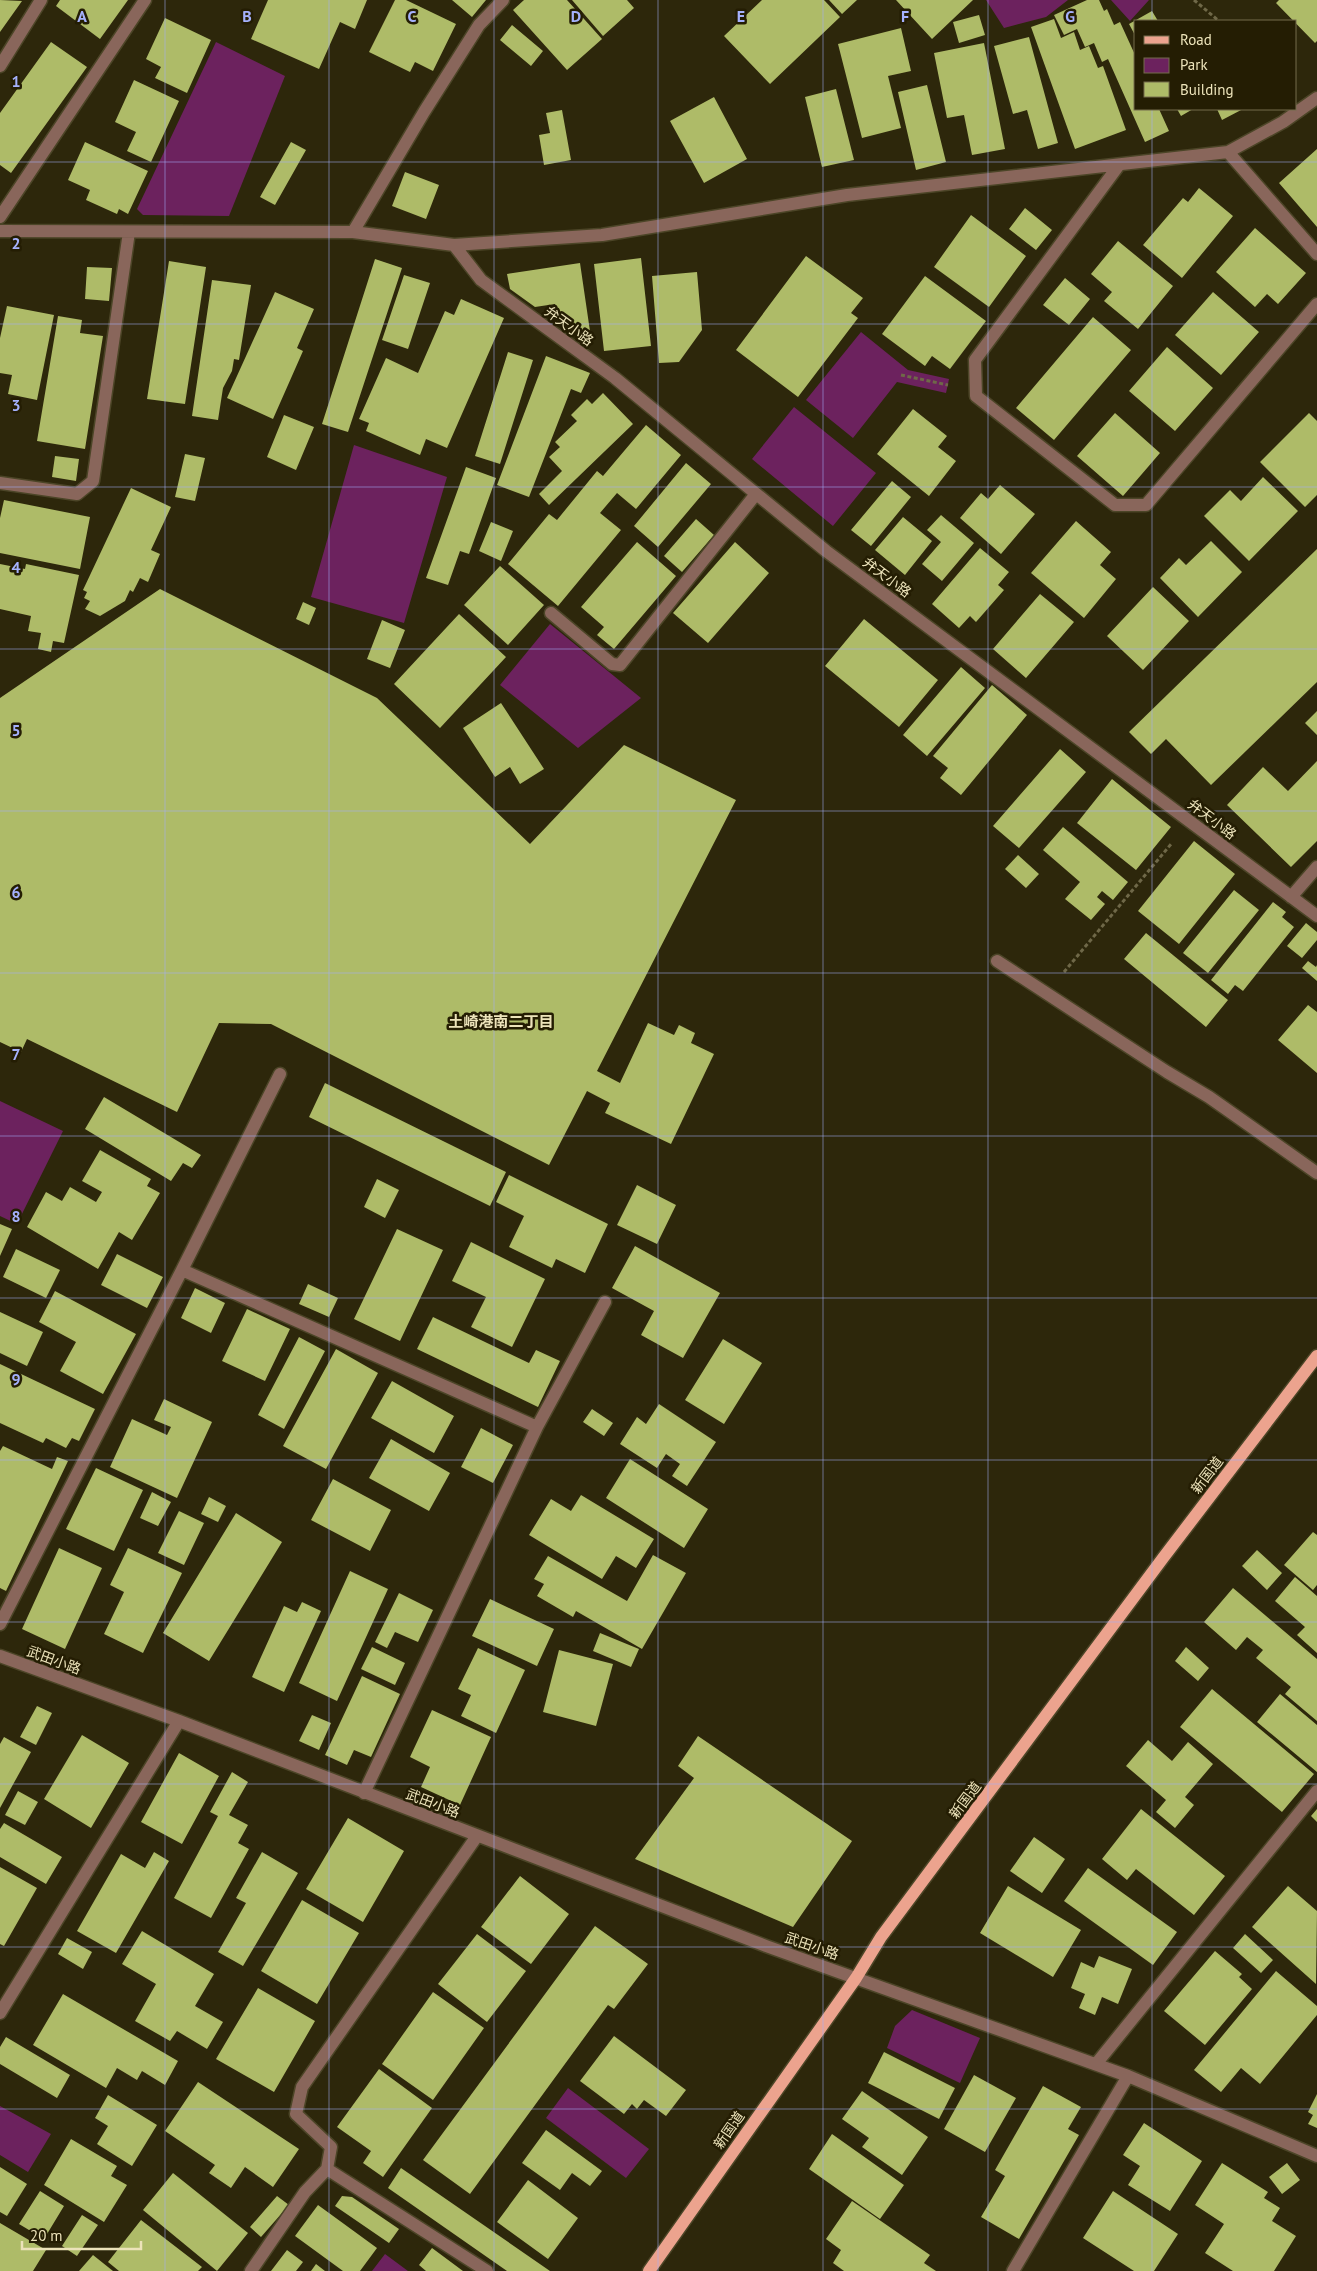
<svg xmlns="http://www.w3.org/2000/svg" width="1317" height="2271" viewBox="0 0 1317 2271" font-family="'PT Sans','Noto Sans JP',sans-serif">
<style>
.green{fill:#6c225e}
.building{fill:#aebb68}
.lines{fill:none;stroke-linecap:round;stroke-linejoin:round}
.minor-casing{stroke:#4c4527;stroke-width:15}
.major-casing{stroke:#4c4527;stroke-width:15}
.path{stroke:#6f6848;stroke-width:3;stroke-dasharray:4 2.5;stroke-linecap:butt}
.minor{stroke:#89665b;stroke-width:12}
.major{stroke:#eca38e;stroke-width:12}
.grid{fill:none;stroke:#a5b1fc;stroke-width:1;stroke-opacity:0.55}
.labels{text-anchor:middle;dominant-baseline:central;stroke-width:5;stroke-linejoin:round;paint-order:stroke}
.street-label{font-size:14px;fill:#ece3ba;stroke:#241d03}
.neighbourhood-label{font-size:15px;font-weight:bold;fill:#ece3ba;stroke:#241d03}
.grid-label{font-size:16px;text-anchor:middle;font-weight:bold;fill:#a5b1fc;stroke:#241d03;stroke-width:5;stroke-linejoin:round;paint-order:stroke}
</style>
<rect width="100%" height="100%" fill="#2d270b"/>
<path class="green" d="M986,0H1068L1046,17L1004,28Z
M1111,0H1149L1130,21Z
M216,42L285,76L229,216L143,215L137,209Z
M861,332L908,370L949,379L946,393L897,382L853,438L806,400Z
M794,407L876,473L833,526L752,459Z
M354,445L447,477L404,623L311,597Z
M550,624L641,698L578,748L500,685Z
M0,1101L63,1131L17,1224L0,1216Z
M912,2010L980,2038L960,2083L887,2048L895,2026Z
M568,2088L649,2149L626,2178L546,2118Z
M0,2106L51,2134L28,2172L0,2155Z
M385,2254L408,2271H372Z"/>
<path class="building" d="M0,0L22,1L0,32Z
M60,0H128L100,39L56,6Z
M268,0H367L355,29L340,22L319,69L251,39Z
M395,0H406L456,24L433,71L415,62L410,72L369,52Z
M452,0H486L472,17Z
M524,0H567L602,39L567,70L513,10Z
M572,0H627L634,8L603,36Z
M762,0H824L840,17L770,84L724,36Z
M829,0H857L842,14Z
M896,0H973L932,39Z
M1087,0H1099L1104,11L1107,9L1114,25L1120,22L1136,57V109H1159L1169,131L1145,142L1108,59L1102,62L1094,43L1085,47L1077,29L1064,35L1054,15Z
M1279,0H1317V41L1315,43L1276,3Z
M1152,11L1158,21H1136V37L1129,24Z
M979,15L985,35L959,43L953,22Z
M165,18L211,40L187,93L155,78L161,67L146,59Z
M1054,19L1061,38L1074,32L1080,50L1089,46L1098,68L1103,66L1126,130L1075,149L1031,27Z
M512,25L543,51L531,66L500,40Z
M901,28L911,71L888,76L901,128L862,138L838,44Z
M1029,37L1058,143L1038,149L1027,110L1013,114L994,46Z
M51,42L87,67L11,173L0,165V113Z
M984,43L1005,149L972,155L964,115L947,118L934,53Z
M134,80L179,101L151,162L127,151L136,132L115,122Z
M927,85L946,162L916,170L898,92Z
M836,89L854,160L822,167L805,97Z
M714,97L747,159L704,183L670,121Z
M1177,109H1193L1181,116Z
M1217,109H1243L1222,120Z
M562,110L571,160L544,165L539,135L550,133L546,113Z
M85,142L148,171L128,214L119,209L117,214L86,200L90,190L68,180Z
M291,142L306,150L275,205L260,197Z
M1317,149V227L1279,183Z
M405,172L439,185L426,219L392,206Z
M1199,188L1233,216L1182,278L1143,245L1183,198L1188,202Z
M1025,208L1052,230L1036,250L1009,229Z
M971,215L1026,256L989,307L934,267Z
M1255,228L1306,273L1278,304L1267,294L1255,307L1216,272Z
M1118,241L1173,286L1138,329L1104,301L1112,292L1091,274Z
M806,256L863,298L851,313L858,318L798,397L736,350Z
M641,258L651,346L604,351L594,264Z
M375,259L402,268L348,432L322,424Z
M169,261L206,267L185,404L147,399Z
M580,263L591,338L578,336L557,321L555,304L535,307L510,289L507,274Z
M87,267L112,268L109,301L85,299Z
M697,272L702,330L679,362L659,363L652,276Z
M404,275L430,283L408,349L382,340Z
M925,276L986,321L950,369L932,356L925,366L882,334Z
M1065,278L1090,299L1069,325L1043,305Z
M212,280L251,285L239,360L234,359L232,371L223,388L218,420L192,416Z
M275,292L314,309L297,348L303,351L273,419L227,398Z
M1213,292L1259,332L1221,375L1175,335Z
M461,299L504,318L447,448L426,439L420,455L366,431L369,423L359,419L386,358L418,373L445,311L454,315Z
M7,306L54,315L37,400L8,394L12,375L0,373V338Z
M58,316L82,320L80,333L103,336L85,449L37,441Z
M1093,317L1131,350L1054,440L1016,408Z
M1167,347L1213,388L1175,431L1129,391Z
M508,352L533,360L500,464L475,456Z
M546,356L590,373L581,393L571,389L529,497L497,485Z
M603,393L633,424L549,505L539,494L562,471L549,457L560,447L555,442L577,421L571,415L587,399L592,404Z
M913,409L947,436L938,447L956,461L929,496L877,454Z
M1115,413L1160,453L1123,496L1077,456Z
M1309,413L1317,421V495L1305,507L1260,462Z
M284,415L314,427L296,470L267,457Z
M646,425L681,455L636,509L617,493L600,513L621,530L558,606L508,564L549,514L557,520L597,471L603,476Z
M185,454L205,458L195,501L175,497Z
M55,456L79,459L76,481L52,477Z
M686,463L711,484L658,547L634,526Z
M466,467L496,478L469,554L460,551L448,585L426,578Z
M1263,477L1298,511L1249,561L1204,516L1230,490L1241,501Z
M892,481L911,497L871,546L851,530Z
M1000,485L1035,514L1001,554L960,518L981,493L988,499Z
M131,488L171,507L151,550L160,554L148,582L140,578L133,592L130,590L125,601L100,616L85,609L90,601L84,598L87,592L83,590Z
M4,500L90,517L80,569L0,553V518Z
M941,515L974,543L942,581L922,564L941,542L927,530Z
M903,517L932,541L905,575L875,550Z
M696,519L714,535L682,572L664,556Z
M1076,521L1111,552L1100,565L1116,579L1084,618L1031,573Z
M491,522L513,531L501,561L479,551Z
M1211,541L1242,572L1198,617L1160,578L1179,558L1186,565Z
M637,542L676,576L614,649L597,635L604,627L581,607Z
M735,542L769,573L708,643L673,613Z
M980,548L1009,572L998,585L1004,590L976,622L970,616L959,628L932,604Z
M1317,549V682L1211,785L1166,739L1151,754L1129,732Z
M0,564L25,569L26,564L79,575L64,643L53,641L51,652L38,649L41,633L28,631L31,616L0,609Z
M500,566L544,605L508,645L464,605Z
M1153,587L1189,621L1143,670L1107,636Z
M160,589L377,698L530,844L624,745L736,800L597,1071L620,1083L648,1023L674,1035L679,1025L695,1033L691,1043L714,1054L671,1144L605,1113L610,1103L587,1091L549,1165L271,1024L219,1023L177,1112L27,1039L21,1052L0,1042V698Z
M1040,594L1074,622L1026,678L993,649Z
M303,602L316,608L309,625L296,619Z
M459,614L506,657L440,728L394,684Z
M864,619L938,680L899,727L825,666Z
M382,620L405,630L390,668L367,659Z
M961,667L985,688L927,756L903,735Z
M992,685L1027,715L961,795L940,778L948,768L933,756Z
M501,703L544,769L520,784L510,767L495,777L463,728Z
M1317,711V735L1305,723Z
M1060,749L1086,772L1019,848L993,826Z
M1317,761V841L1291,867L1227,805L1263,767L1288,791Z
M1112,779L1171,827L1136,870L1077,823Z
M1063,827L1128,882L1113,900L1102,891L1097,897L1105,904L1091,920L1065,899L1080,882L1043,850Z
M1194,841L1235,874L1179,944L1138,911Z
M1018,855L1039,874L1026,888L1005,869Z
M1234,890L1259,910L1208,973L1183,953Z
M1273,902L1286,912L1282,917L1294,927L1243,991L1235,985L1228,994L1211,980Z
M1306,923L1317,932V940L1302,958L1287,946Z
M1146,933L1228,1000L1206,1027L1124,959Z
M1308,961L1316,967L1317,965V981L1302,968Z
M1308,1005L1317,1012V1073L1278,1040Z
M325,1083L506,1172L490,1206L309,1117Z
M104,1097L201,1155L192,1168L183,1163L171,1181L85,1129Z
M100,1150L151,1179L147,1186L160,1193L132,1240L119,1232L98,1269L27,1227L46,1192L62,1201L70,1187L96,1202L102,1192L82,1181Z
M509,1175L608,1224L585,1273L556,1259L552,1268L509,1247L524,1216L496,1202Z
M377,1179L399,1190L385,1218L364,1207Z
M637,1185L676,1205L657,1244L617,1225Z
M0,1224L12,1229L0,1256Z
M397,1229L443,1250L400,1341L354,1319Z
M471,1242L545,1279L512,1347L471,1327L486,1297L452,1281Z
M635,1246L720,1293L683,1358L641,1335L654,1311L612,1288Z
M16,1249L60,1270L46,1298L3,1277Z
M117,1254L163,1277L147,1308L101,1285Z
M308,1284L338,1298L329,1317L299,1304Z
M195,1288L225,1303L211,1333L181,1318Z
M55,1291L136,1334L103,1394L60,1371L76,1342L39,1322Z
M247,1309L290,1329L265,1381L222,1361Z
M0,1312L43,1332L27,1366L0,1353Z
M433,1317L529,1363L536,1350L560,1361L538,1407L417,1349Z
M299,1337L325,1351L284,1429L258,1415Z
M723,1339L762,1363L724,1424L685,1400Z
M336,1349L378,1373L326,1469L283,1446Z
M0,1364L95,1409L79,1441L72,1438L66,1448L46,1438L43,1443L0,1423Z
M392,1381L454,1416L434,1453L371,1418Z
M164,1399L212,1422L177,1498L110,1467L132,1419L167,1435L171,1427L154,1420Z
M659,1404L716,1442L687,1486L672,1476L680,1464L666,1454L657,1468L620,1444L637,1417L646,1424Z
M592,1409L613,1423L604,1436L583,1422Z
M481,1428L513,1445L493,1483L461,1467Z
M391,1439L450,1473L429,1511L369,1478Z
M3,1446L52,1469L57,1457L68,1461L6,1591L0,1588V1451Z
M630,1459L708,1509L684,1548L606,1498Z
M96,1468L143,1490L114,1551L66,1529Z
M333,1479L391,1510L370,1551L311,1520Z
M152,1492L171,1502L158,1526L140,1518Z
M581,1495L654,1539L636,1568L616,1556L602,1579L529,1535L551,1499L571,1511Z
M209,1497L226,1506L218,1522L201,1514Z
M179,1511L204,1523L184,1565L158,1553Z
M236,1513L282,1542L209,1661L163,1633Z
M1313,1532L1317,1535V1585L1313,1590L1284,1565Z
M59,1548L102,1568L65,1649L22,1629Z
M128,1548L182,1573L143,1653L104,1634L124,1592L110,1585Z
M1257,1550L1282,1573L1267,1590L1242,1566Z
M653,1555L686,1573L642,1649L576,1611L573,1617L537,1596L544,1584L534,1579L548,1556L627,1601Z
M350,1571L388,1589L337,1701L299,1683Z
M1295,1577L1317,1596V1653L1297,1635L1305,1627L1275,1601Z
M1233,1588L1317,1659V1721L1285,1694L1291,1687L1256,1658L1263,1650L1247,1637L1236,1650L1204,1622Z
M399,1593L433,1610L418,1642L395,1632L387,1648L375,1642Z
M490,1599L554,1629L537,1666L472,1636Z
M302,1602L321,1611L284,1692L252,1677L284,1606L297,1612Z
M600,1633L639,1649L631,1667L593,1651Z
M372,1647L405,1663L395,1685L361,1669Z
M1186,1647L1209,1668L1198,1681L1175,1661Z
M478,1648L525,1670L496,1733L461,1716L471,1695L458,1689Z
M559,1650L613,1664L596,1726L543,1712Z
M362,1676L400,1694L371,1757L354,1750L347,1765L325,1755Z
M1212,1689L1314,1774L1282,1812L1180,1727Z
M1280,1694L1317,1725V1772L1257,1722Z
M37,1706L52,1713L36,1745L20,1737Z
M432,1710L491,1737L460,1805L421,1787L430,1767L410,1757Z
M312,1715L331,1723L319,1750L299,1741Z
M82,1735L129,1763L91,1828L44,1799Z
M698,1736L852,1841L793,1927L635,1859L694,1778L678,1766Z
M4,1737L31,1752L0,1808V1744Z
M1148,1740L1172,1761L1188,1742L1213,1764L1185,1797L1194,1805L1175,1828L1156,1812L1166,1800L1126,1766Z
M179,1753L219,1776L182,1844L141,1822Z
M232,1772L248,1782L229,1815L248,1825L238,1843L249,1849L211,1918L174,1898L218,1816L210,1812Z
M18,1791L38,1802L25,1825L5,1815Z
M1141,1809L1225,1876L1194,1915L1136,1869L1127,1880L1102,1859Z
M1317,1809V1822L1311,1816Z
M348,1818L404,1851L363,1922L306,1889Z
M4,1823L62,1857L46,1884L0,1857V1829Z
M1034,1837L1065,1859L1042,1893L1010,1871Z
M154,1852L169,1861L116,1953L77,1931L121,1854L145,1868Z
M262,1852L298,1873L243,1966L218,1952L246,1903L236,1898Z
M0,1867L37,1888L4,1946L0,1944Z
M1088,1868L1177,1932L1153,1965L1064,1901Z
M520,1876L569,1914L531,1964L481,1927Z
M1008,1886L1081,1930L1053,1977L980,1933Z
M1288,1886L1317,1911L1316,1984L1252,1927Z
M302,1900L359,1933L317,2004L261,1971Z
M595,1926L648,1964L614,2009L608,2005L470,2194L423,2160Z
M142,1931L214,1974L195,2006L223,2022L207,2049L177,2031L170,2041L135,2021L156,1984L122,1964Z
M477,1934L526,1971L487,2022L438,1984Z
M1245,1934L1273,1960L1261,1973L1233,1948Z
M67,1938L92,1952L83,1969L58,1954Z
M1215,1951L1242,1974L1239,1977L1252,1989L1205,2045L1164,2011Z
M1099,1956L1132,1969L1118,2004L1102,1997L1095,2015L1079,2008L1085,1994L1071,1988L1081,1962L1094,1968Z
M1276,1971L1317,2006V2015L1260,2084L1241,2068L1221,2092L1194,2070Z
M258,1988L315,2021L274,2092L216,2059Z
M433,1992L484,2028L433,2100L382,2064Z
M63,1994L178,2061L165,2085L142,2071L137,2080L117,2068L106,2088L33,2045Z
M614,2036L686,2090L666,2116L644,2100L637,2109L632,2104L624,2114L580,2081Z
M6,2037L70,2075L57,2098L0,2064V2047Z
M884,2052L955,2088L939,2119L868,2083Z
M379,2069L432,2108L383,2177L363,2163L371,2151L337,2127Z
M974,2075L1016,2098L985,2152L944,2129Z
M198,2082L299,2149L273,2187L245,2167L231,2188L209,2173L215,2165L165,2131Z
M1043,2086L1081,2107L1068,2129L1079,2135L1019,2239L981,2217L1005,2176L995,2170Z
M862,2091L928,2137L902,2175L862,2147L869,2138L842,2119Z
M1317,2094V2128L1308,2124L1313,2115L1308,2112Z
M108,2095L157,2125L132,2166L97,2144L108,2126L95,2118Z
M1144,2123L1202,2161L1170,2211L1128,2185L1140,2166L1123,2155Z
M546,2130L602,2171L590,2186L572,2173L560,2190L522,2163Z
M832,2134L904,2185L880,2219L809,2169Z
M71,2139L117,2166L111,2176L127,2185L104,2222L44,2185Z
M1222,2163L1268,2192L1264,2198L1280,2208L1272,2221L1296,2236L1274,2271H1233L1205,2253L1224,2224L1195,2205Z
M1287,2163L1300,2180L1282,2194L1269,2177Z
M0,2167L27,2184L7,2216L0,2212Z
M401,2168L550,2271H507L388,2188Z
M173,2173L248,2233L217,2271L143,2210Z
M528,2180L578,2218L548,2259L497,2222Z
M40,2191L64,2206L44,2239L19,2224Z
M1113,2191L1178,2234L1154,2271H1134L1083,2238Z
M277,2196L289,2205L261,2237L250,2227Z
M342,2196L352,2197L399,2229L389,2243L335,2206Z
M852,2201L930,2255L924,2263L936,2271H844L833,2263L841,2250L826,2239Z
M318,2205L377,2248L360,2271H343L295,2236Z
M82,2215L98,2225L77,2256L62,2246Z
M141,2220L202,2267L198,2271H119L108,2262Z
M0,2223L46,2250L33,2271H0Z
M432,2248L463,2271H426L419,2265Z
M287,2250L303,2262L296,2271H271Z
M93,2255L113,2271H79Z
M316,2264L325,2271H311Z"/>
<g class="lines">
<defs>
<path id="minor" d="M0,66L41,0
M1228,152L1317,254
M1119,165L975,360L976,396L1115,505H1146L1317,304
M0,217L145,0
M0,231L353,232L454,245L602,235L847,195L1228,152L1283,122L1317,98
M353,232L424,112L479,25L503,0
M454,245L481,280L615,378L826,551L1317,916
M0,483L77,494L93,481L129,232
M551,613L612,664L620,665L756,494
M1291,897L1317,867
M997,961L1167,1072L1209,1097L1317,1173
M182,1270L280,1074
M537,1427L605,1302
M0,1624L182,1270L537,1427L364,1793
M0,1656L179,1721L766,1946L1128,2076L1317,2156
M0,2013L179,1721
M1096,2064L1317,1791
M327,2169L487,2271
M251,2271L305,2192L327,2169L331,2147L296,2114L302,2087L477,1836
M1013,2271L1128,2076"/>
<path id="major" d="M649,2271L856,1978L881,1937L1163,1558L1317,1356"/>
</defs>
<use href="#minor" class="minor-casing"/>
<use href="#major" class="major-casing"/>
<path class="path" d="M1194,0L1219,21
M901,375L948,385
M1064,972L1172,843"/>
<use href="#minor" class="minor"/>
<use href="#major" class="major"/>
</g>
<path class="grid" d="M165,0V2271M329,0V2271M494,0V2271M658,0V2271M823,0V2271M988,0V2271M1152,0V21M1152,109V2271M0,162H1317M0,324H1317M0,487H1317M0,649H1317M0,811H1317M0,973H1317M0,1136H1317M0,1298H1317M0,1460H1317M0,1622H1317M0,1784H1317M0,1947H1317M0,2109H1317"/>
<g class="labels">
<g class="street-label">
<text transform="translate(569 326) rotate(36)">弁天小路</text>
<text transform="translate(887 577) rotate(37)">弁天小路</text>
<text transform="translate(1212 819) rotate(37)">弁天小路</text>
<text transform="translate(1207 1475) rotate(-53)">新国道</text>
<text transform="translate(54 1660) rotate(20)">武田小路</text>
<text transform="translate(965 1800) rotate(-53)">新国道</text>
<text transform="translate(433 1803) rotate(21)">武田小路</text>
<text transform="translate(812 1946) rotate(19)">武田小路</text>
<text transform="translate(729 2130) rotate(-55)">新国道</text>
</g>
<g class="neighbourhood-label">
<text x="501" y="1021">土崎港南二丁目</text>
</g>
</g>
<g class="grid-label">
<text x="82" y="22">A</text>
<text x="247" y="22">B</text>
<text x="412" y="22">C</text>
<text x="576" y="22">D</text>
<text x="741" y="22">E</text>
<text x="905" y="22">F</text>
<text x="1070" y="22">G</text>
<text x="16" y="87">1</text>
<text x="16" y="249">2</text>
<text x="16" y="411">3</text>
<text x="16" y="573">4</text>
<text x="16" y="736">5</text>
<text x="16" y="898">6</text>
<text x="16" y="1060">7</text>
<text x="16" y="1222">8</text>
<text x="16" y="1385">9</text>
</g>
<rect x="1134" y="20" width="162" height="90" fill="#241d03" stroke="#746c4c"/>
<rect x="1144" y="36" width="25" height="8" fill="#eca38e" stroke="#746c4c"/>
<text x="1180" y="45" font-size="15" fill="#ece3ba">Road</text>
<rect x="1144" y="58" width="25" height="15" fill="#6c225e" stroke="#746c4c"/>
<text x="1180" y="70" font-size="15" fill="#ece3ba">Park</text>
<rect x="1144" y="82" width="25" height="15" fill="#aebb68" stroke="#746c4c"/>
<text x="1180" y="95" font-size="15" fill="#ece3ba">Building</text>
<path d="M22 2241v8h119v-8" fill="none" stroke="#ece3ba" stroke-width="2.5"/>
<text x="30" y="2241" font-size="15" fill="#ece3ba" stroke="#241d03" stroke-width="4" paint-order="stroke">20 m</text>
</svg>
